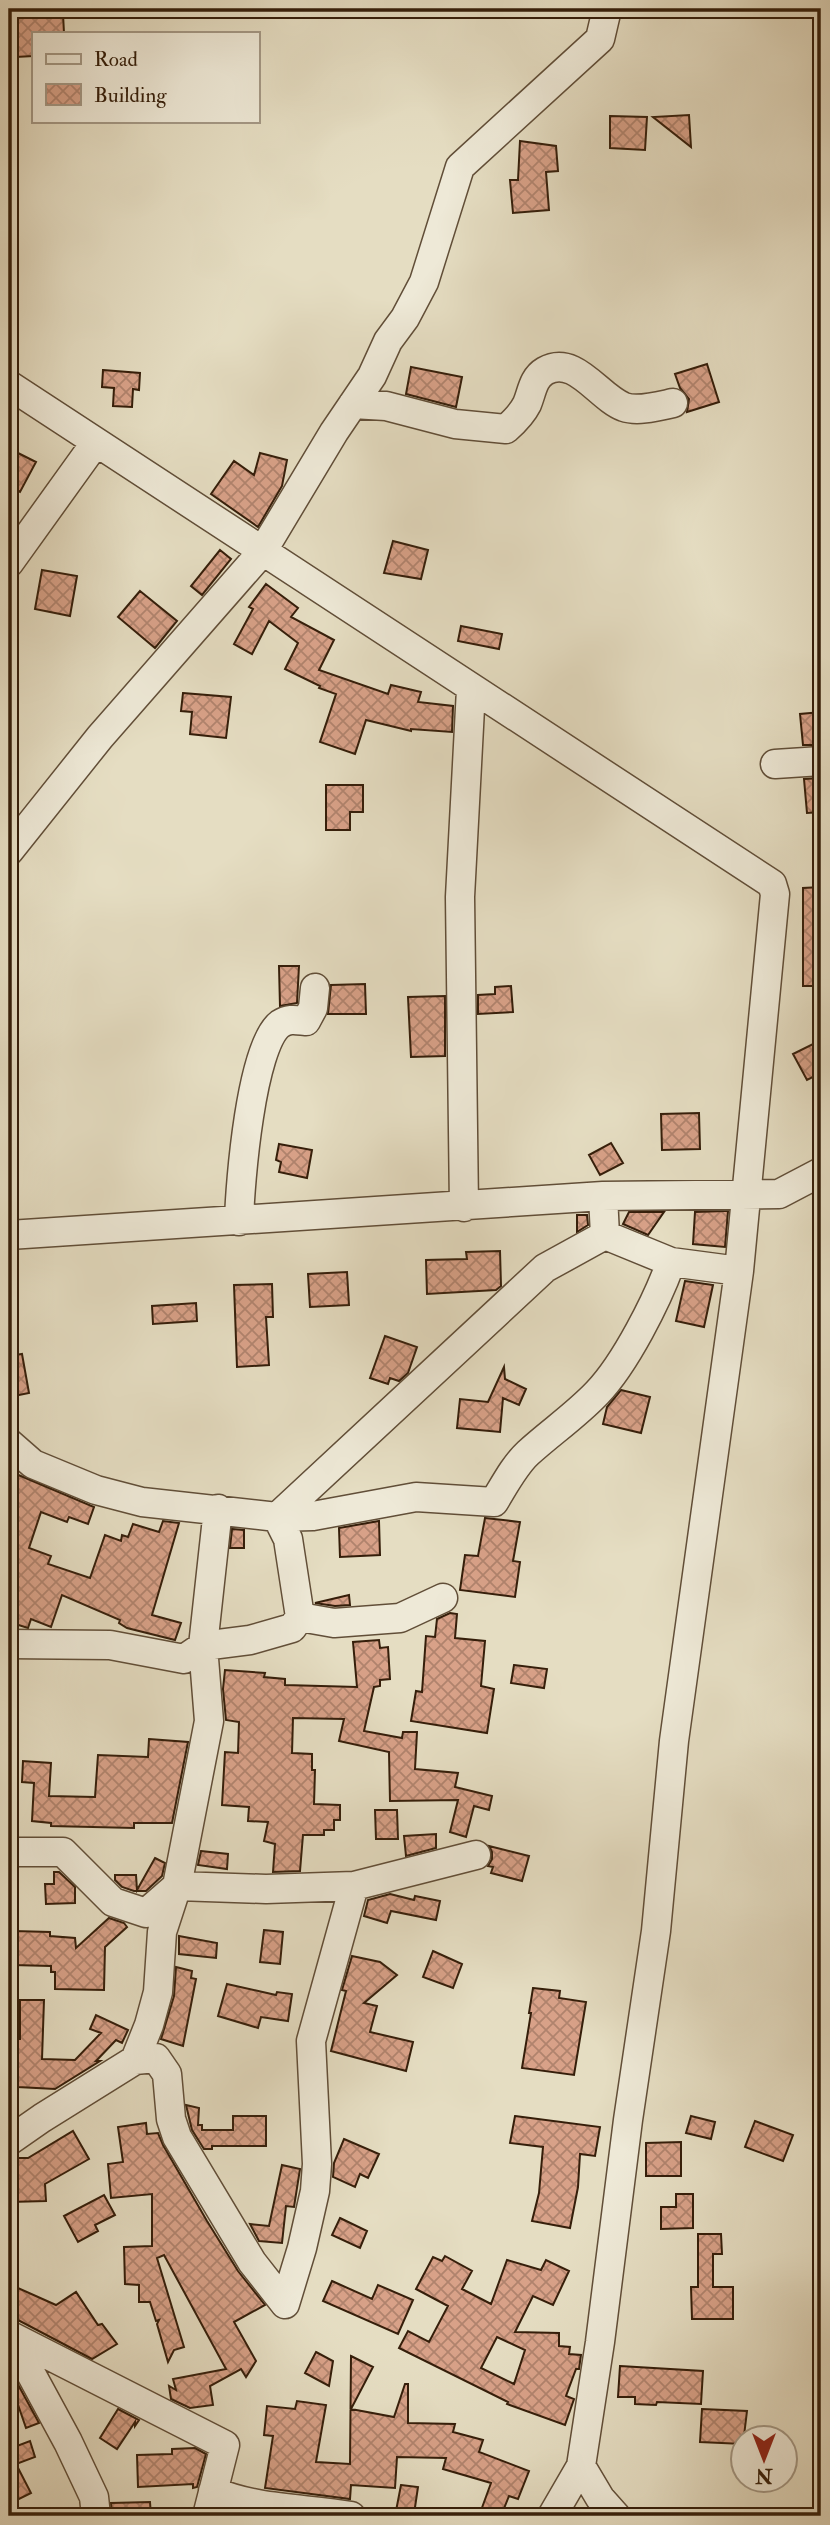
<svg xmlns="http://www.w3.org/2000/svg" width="830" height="2525" viewBox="0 0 830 2525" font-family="'IM FELL Double Pica',serif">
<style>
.building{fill:url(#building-cross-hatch);stroke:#351e0a;stroke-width:2;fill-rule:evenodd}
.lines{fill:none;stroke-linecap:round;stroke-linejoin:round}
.minor-casing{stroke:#614e38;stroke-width:31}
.minor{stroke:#eee9d7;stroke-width:28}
</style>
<defs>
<pattern id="building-cross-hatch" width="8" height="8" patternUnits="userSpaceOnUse" patternTransform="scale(1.75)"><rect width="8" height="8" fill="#d8a188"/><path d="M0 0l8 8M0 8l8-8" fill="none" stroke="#b0836d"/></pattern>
</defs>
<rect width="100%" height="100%" fill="#e5ddc2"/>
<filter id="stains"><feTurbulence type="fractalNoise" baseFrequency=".00286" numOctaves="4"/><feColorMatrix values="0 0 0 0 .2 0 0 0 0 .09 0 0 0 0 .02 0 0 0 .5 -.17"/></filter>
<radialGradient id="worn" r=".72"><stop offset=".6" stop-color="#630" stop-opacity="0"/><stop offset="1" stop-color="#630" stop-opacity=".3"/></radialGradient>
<path class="building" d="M63,14L64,33H33V56L16,57L14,16Z
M689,115L691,147L653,117Z
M610,116L647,117L645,150L610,148Z
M520,141L556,146L558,171L546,172L549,210L513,213L510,180H518Z
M707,364L719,402L687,412L689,399L680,388L675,374Z
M411,367L462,377L456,407L406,394Z
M103,370L140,373L139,390L133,389L132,407L113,406L114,388L102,387Z
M16,452L36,462L20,492L9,486V466Z
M260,453L287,460L282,486L258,527L211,494L234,461L254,475Z
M393,541L428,550L421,579L384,573Z
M220,550L231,559L202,595L191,586Z
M42,570L77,576L70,616L35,609Z
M266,584L298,608L291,617L334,640L319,670L388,694L391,685L421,692L418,702L453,706L452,732L411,729V731L366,720L355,754L320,742L336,694L319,688L320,686L285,669L298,643L269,621L252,654L234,644L253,609L249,607Z
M140,591L177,621L155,648L118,617Z
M461,626L502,634L499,649L458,641Z
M183,693L231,697L226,738L190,734L192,712L181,711Z
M821,712V745H803L800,714Z
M821,778V812L807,813L804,779Z
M326,785H363V812H350V830H326Z
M821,887V986H803V888Z
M279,966H299L297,1003L280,1006Z
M365,984L366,1014H328L331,985Z
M511,986L513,1012L478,1014V995L495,994V987Z
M445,996V1056L411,1057L408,997Z
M821,1040V1073L807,1080L793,1054Z
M699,1113L700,1149L662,1150L661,1114Z
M611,1143L623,1163L600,1175L589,1155Z
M279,1144L312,1150L307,1178L279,1172L281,1162L276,1160Z
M725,1211H728L725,1247L693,1244L695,1212Z
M629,1212H664L648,1235L623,1224Z
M577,1215H587L588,1225L577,1232Z
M500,1251L501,1286L496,1290L427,1294L426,1260L467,1259L466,1252Z
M347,1272L349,1305L310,1307L308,1274Z
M685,1281L713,1285L704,1327L676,1321Z
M272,1284L273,1317H266L269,1365L237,1367L234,1285Z
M196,1303L197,1321L153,1324L152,1306Z
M385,1336L417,1347L408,1373L399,1381L390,1378L388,1384L370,1378Z
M22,1354L29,1393L9,1397V1356Z
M504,1367L505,1379L526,1389L519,1405L503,1398L500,1432L457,1428L460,1399L488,1402Z
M621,1390L650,1397L641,1433L603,1424L607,1407Z
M9,1471L94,1507L88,1524L69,1517L67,1522L41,1512L29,1548L51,1556L48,1564L90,1578L105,1535L121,1541L122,1535L128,1537L133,1524L159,1532L163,1521L179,1523L152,1615L181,1623L175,1640L127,1628L119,1623L120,1620L62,1595L51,1627L31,1619L28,1628L9,1622Z
M485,1518L520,1522L513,1561L520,1562L515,1597L460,1590L465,1555L478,1556Z
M379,1521L380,1555L340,1557L339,1528Z
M232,1529L244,1530V1548H230Z
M349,1595L350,1605L335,1606L315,1603Z
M450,1613L457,1614L455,1638L485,1641L481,1686L494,1689L487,1733L411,1721L416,1691L422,1692L426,1636L435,1637L437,1619Z
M379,1640L380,1648L388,1647L390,1679L380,1680V1686L374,1687L364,1731L402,1738L403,1732H417L415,1769L458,1773L455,1787L492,1796L489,1810L474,1806L466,1837L450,1832L458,1800L390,1801L389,1752L339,1741L344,1719L293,1718L292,1753L312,1754V1770H315L314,1804L340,1805V1820H334V1830H324V1835H303L300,1871L273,1872L275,1844L264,1841L268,1822L248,1821L249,1807L222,1805L225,1752L238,1753L239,1722L226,1720L223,1689L225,1670L265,1673L264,1677L285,1679V1685L357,1687L353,1642Z
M514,1665L547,1669L544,1688L511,1683Z
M149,1739L188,1742L172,1823H134V1828L51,1826V1823L32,1821L34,1783L22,1782L23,1761L51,1763L49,1796L95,1797L98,1755L148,1757Z
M375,1810H397L398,1839H376Z
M436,1834V1848L406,1856L404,1836Z
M489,1846L529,1856L522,1881L491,1873L493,1867L488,1866L492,1859V1852Z
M201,1851L228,1854L227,1869L198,1865Z
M155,1858L165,1863L162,1876L146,1891H134L122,1887L115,1880V1875H136L137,1890Z
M54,1872H59L75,1887V1903L46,1904L45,1884H54Z
M390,1894L414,1900L415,1896L440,1901L436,1920L391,1911L387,1923L364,1916L368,1900Z
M109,1918L124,1923L127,1927L105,1947L104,1990L55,1989V1972H51V1966L13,1965L14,1931L50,1932V1936L75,1938L76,1948Z
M264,1930L283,1932L280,1964L260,1962Z
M179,1936L217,1943L216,1958L179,1954Z
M433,1951L462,1964L453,1988L423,1977Z
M352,1956L380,1962L397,1975L364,2003L377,2006L370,2032L413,2042L406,2071L331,2051L346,1991L342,1990Z
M176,1967L192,1971L191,1978L196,1979L183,2046L161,2039L174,1996Z
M227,1984L276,1995L277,1992L292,1994L288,2021L261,2017L258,2028L218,2016Z
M533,1988L560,1991L559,1998L586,2002L574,2075L522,2068L531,2013H529Z
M20,2000H44L42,2059L75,2060L101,2033L90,2029L96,2015L128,2030L122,2043L116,2040L96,2061H100L55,2089L18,2087V2081L9,2082V2039H20Z
M186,2105L199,2108L198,2125H202V2130H233V2116H266V2146H212V2149H204L192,2130Z
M515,2116L600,2127L595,2156L580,2154L578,2187L570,2228L532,2221L539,2193L543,2147L510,2143Z
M691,2116L715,2122L711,2139L686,2133Z
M755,2121L793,2135L783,2161L745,2147Z
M146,2123L147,2134L158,2133L163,2145L207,2221L238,2271L265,2305L234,2322L256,2361L246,2377L241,2369L210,2386L213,2405L190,2408L171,2399L169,2386L176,2390L173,2379L226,2369L164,2255L157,2258L184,2347L174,2350L168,2362L157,2324L159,2320L156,2321L150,2302H139V2285L125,2284L124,2247L152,2246V2194L111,2198L108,2164L123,2162L118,2127Z
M73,2131L89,2159L45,2184L46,2201L9,2202V2158H28Z
M344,2139L379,2154L368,2178L360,2174L355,2187L333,2177L334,2163Z
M681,2142V2176H646V2143Z
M282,2165L300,2169L294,2207L286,2206L282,2243L259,2241L250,2224L269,2226Z
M676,2194H693V2228L661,2229V2207H676Z
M104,2195L115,2215L95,2225L98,2231L78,2242L64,2216Z
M340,2218L367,2231L360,2248L332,2235Z
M698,2234H721L722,2254H713V2287H733V2319H692L691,2287H698Z
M445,2256L472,2271L462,2289L491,2304L507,2260L541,2270L546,2260L569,2271L553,2305L533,2296L515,2332L559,2333V2346L570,2347L569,2354L581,2355L579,2369H576L566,2396L574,2399L565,2425L507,2404L508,2402L399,2348L408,2331L429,2342L448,2306L416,2289L433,2257L442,2261ZM497,2337L525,2350L514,2384L481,2368Z
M332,2281L372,2299L378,2285L413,2300L398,2334L323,2301Z
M9,2284L56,2305L76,2292L98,2325L102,2324L117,2344L92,2359L18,2320L9,2318Z
M316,2352L333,2361L329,2386L305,2373Z
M351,2356L373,2367L351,2409L394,2417L405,2384H408V2423L455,2424L453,2432L483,2440L479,2452L529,2471L518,2499L509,2496L501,2516H479L491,2483L443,2469L446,2458L397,2457L395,2488L351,2485L350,2499L265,2488L273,2436L264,2435L267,2406L295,2409L297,2401L326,2405L316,2462L350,2464Z
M620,2366L703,2371L701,2404L657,2402L656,2405L635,2404V2397H618Z
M9,2368L39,2423L26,2428L16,2399L9,2403Z
M118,2409L139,2420L135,2426V2422L117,2449L100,2438Z
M702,2409L747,2411L743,2444L700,2442Z
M30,2441L35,2457L16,2464L31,2493L9,2504V2449Z
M195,2448L206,2454L197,2487L193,2488V2484L138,2487L137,2455L172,2454V2449Z
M401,2485L418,2487L414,2514L396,2511Z
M150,2502L151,2516H112L111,2503Z"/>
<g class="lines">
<defs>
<path id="minor" d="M9,385L772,884L775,894L739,1271L674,1741L656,1931L628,2120L600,2342L581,2466L552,2516
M353,404L386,406L455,424L506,429C515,421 522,414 527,404C532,392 533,378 545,371C575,354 598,397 624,407C638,412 659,406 673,403
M9,563L96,442
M775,764L821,761
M9,851L100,737L262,552L334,432L372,376L388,341L405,318L424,282L460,167L600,39L607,9
M464,1207L460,897L471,689
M239,1221C240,1183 251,1046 280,1024C289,1018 296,1020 306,1021L313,1008L315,988
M9,1235L603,1196L779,1194L821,1172
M605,1235L671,1262L739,1271
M9,1443L33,1464L96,1490L142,1502L277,1517L313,1516L416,1497L494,1502C504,1486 514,1466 528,1453C551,1432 575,1416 597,1393C625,1364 657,1301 671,1262
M277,1517L545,1268L605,1235L603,1196
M277,1517L288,1539L300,1617
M9,1644L110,1645L184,1659L203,1646L250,1640L292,1628L300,1617L334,1623L400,1618L443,1598
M9,1852H63L113,1902L146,1913L177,1886L266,1889L354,1886L476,1855
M135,2060L156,2058L167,2074L171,2119L177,2137L252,2262L285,2304
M9,2141L42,2118L135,2060L149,2025L158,1992L162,1932L177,1886L209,1721L203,1646L218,1509
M285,2304L302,2248L315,2191L317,2164L311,2041L354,1886
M9,2335L225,2445L207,2516
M9,2337L10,2335L68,2442L94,2497L96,2516
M581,2466L600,2498L616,2516
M213,2491C257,2510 305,2508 351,2516"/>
</defs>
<use href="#minor" class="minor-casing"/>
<use href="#minor" class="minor"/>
</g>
<rect width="830" height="2525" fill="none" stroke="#e5ddc2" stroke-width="35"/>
<rect x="10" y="10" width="809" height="2504" fill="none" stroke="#351e0a" stroke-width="3.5"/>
<rect x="18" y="18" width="795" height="2490" fill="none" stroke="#351e0a" stroke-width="2"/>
<rect x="32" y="32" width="228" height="91" fill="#eee9d7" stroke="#a49885" stroke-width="2"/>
<rect x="46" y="54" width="35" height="10" fill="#eee9d7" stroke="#a49885" stroke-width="2"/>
<text x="94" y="66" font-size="21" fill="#351e0a">Road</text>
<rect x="46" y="84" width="35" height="21" fill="url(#building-cross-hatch)" stroke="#a49885" stroke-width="2"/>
<text x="94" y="102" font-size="21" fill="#351e0a">Building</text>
<g transform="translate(764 2459) rotate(180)"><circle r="33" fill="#eee9d7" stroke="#a49885" stroke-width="2"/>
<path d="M0-5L12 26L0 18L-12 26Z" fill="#8f2418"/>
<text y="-10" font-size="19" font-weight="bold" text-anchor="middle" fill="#351e0a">N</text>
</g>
<rect width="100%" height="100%" filter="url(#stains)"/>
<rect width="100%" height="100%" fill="url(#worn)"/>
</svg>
